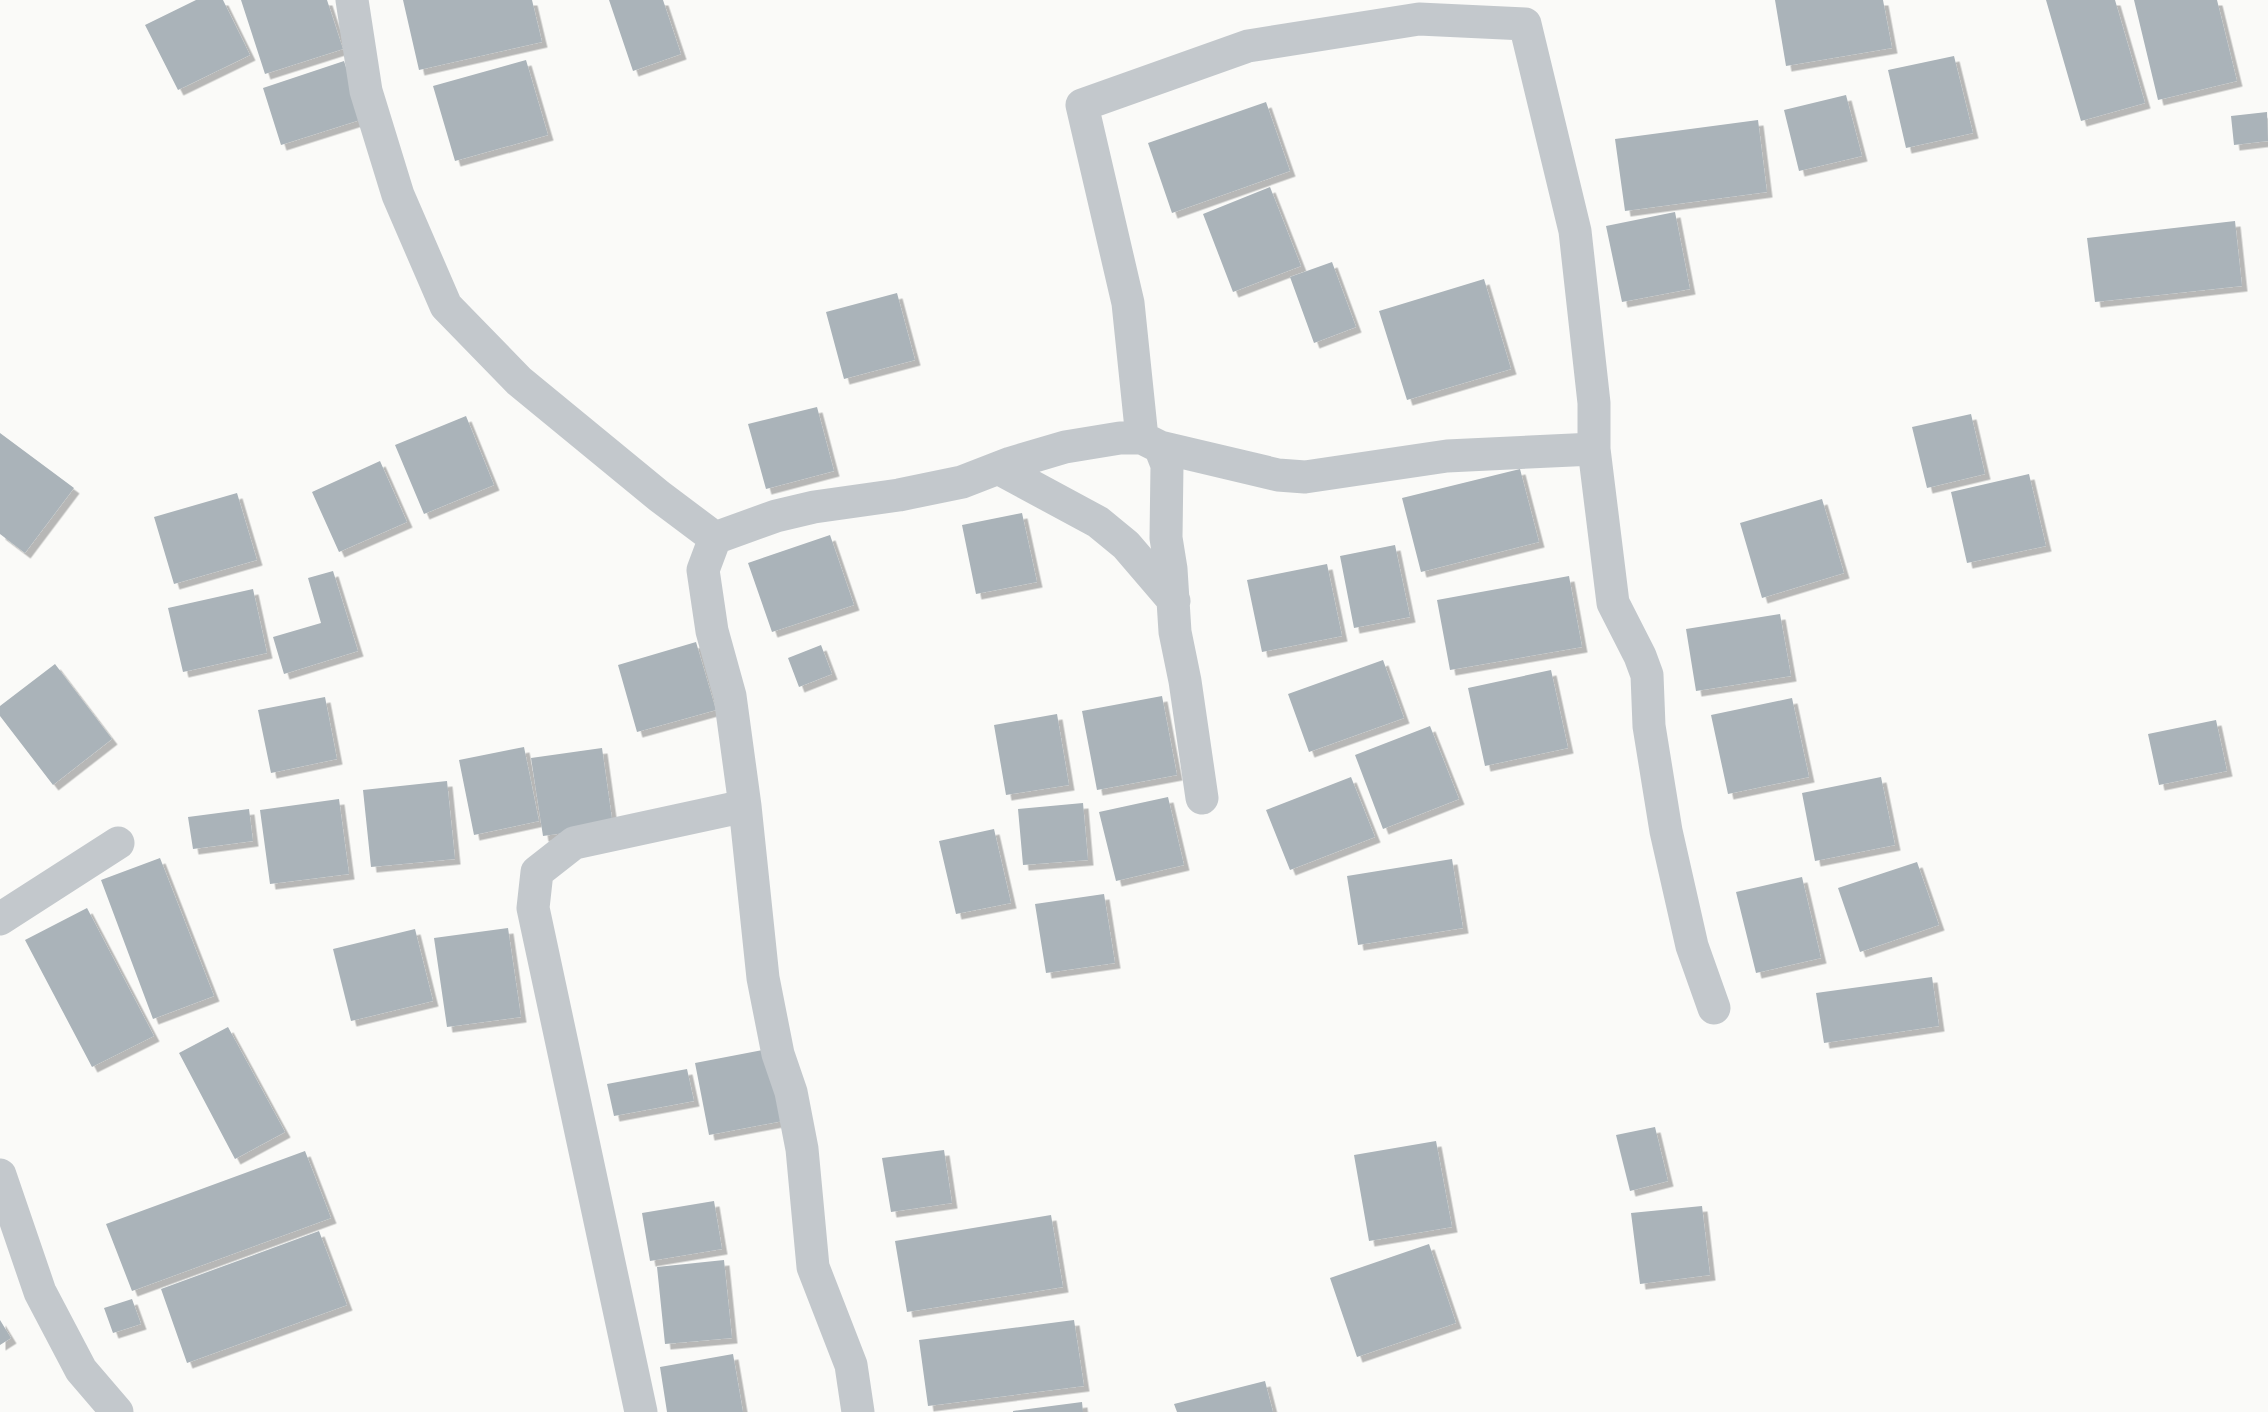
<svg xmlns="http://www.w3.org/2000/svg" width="2268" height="1412" viewBox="0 0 2268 1412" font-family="'IBM Plex Sans',sans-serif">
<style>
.building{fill:#aab3b9;filter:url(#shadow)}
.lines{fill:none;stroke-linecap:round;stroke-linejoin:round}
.minor{stroke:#c3c8cc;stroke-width:33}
</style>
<defs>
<filter id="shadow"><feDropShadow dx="5.5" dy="5.5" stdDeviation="0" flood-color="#0004"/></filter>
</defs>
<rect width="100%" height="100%" fill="#fafaf8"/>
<path class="building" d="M196,0H223L250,55L178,90L145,25Z
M241,0H327L343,49L265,74Z
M403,0H532L542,42L419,70Z
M609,0H663L681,54L633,71Z
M1775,0H1883L1892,48L1786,66Z
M2046,0H2115L2145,103L2081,121Z
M2134,0H2217L2237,81L2158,100Z
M1954,56L1973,133L1906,148L1888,70Z
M526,60L548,135L455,161L433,86Z
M344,61L363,119L281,145L263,88Z
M1846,95L1862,156L1799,171L1784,110Z
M1266,102L1290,171L1172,213L1148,143Z
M2267,112L2268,141L2234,145L2231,116Z
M1758,120L1767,192L1625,211L1615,139Z
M1270,187L1301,266L1233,292L1203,214Z
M1675,212L1690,289L1622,302L1606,226Z
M2235,221L2242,286L2095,302L2087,238Z
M1332,262L1356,327L1314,343L1290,277Z
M1484,279L1511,369L1407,400L1379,311Z
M897,293L915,360L844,379L826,312Z
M817,407L834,471L766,489L748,424Z
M1971,414L1985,474L1927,488L1912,427Z
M466,416L494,485L424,514L395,445Z
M0,433L74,488L25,553L0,534Z
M380,461L407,522L339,552L312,492Z
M1520,469L1539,542L1421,572L1402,498Z
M2029,474L2046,546L1967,563L1951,492Z
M237,493L257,560L174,584L154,517Z
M1822,499L1844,573L1762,598L1740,523Z
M1022,513L1037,582L976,594L962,525Z
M830,535L854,605L772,632L748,563Z
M1395,545L1410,617L1354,628L1340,556Z
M1327,564L1342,636L1262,652L1247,580Z
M333,571L358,651L284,674L273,637L321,623L308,578Z
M1569,576L1582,647L1450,670L1437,600Z
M253,589L267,653L183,672L168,608Z
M1780,614L1791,676L1696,691L1686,629Z
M696,642L716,710L637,732L618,665Z
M821,645L832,674L799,687L788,658Z
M1383,660L1404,718L1309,752L1288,694Z
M55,664L112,739L53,785L0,716V706Z
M1551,670L1568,748L1485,766L1468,688Z
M1162,696L1177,775L1097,790L1082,711Z
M325,697L337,759L271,773L258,710Z
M1792,698L1809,777L1728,794L1711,715Z
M1057,714L1069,785L1006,795L994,725Z
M2216,720L2227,771L2159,785L2148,734Z
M1430,726L1459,799L1383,829L1355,755Z
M524,747L539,821L474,835L459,760Z
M602,748L613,826L543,836L531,758Z
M1351,777L1375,837L1290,870L1266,810Z
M1881,777L1895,845L1815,861L1802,793Z
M447,781L455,859L371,867L363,790Z
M1168,797L1184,865L1116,881L1099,812Z
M339,799L349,874L270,884L260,810Z
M1083,803L1088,860L1023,865L1018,809Z
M249,809L253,841L193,849L188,817Z
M994,829L1011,903L956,914L939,841Z
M160,858L214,996L153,1019L101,880Z
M1452,859L1463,928L1358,945L1347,876Z
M1917,862L1939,925L1860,952L1838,888Z
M1802,877L1821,958L1756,973L1736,892Z
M1104,894L1115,963L1046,973L1035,904Z
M87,908L154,1036L92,1067L25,940Z
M508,928L521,1017L447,1027L434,938Z
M415,929L433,1001L351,1021L333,949Z
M1932,977L1939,1026L1824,1043L1816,993Z
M228,1027L285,1132L235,1159L179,1053Z
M768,1049L783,1121L709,1135L695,1063Z
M687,1069L694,1101L614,1116L607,1084Z
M1655,1127L1668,1181L1630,1191L1616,1135Z
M1436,1141L1452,1227L1369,1241L1354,1155Z
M944,1150L952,1203L891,1212L882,1158Z
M305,1151L331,1218L132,1291L106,1224Z
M714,1201L722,1249L650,1261L642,1213Z
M1702,1206L1710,1275L1640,1284L1631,1213Z
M1051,1215L1063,1287L907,1312L895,1241Z
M319,1231L347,1305L187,1363L161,1289Z
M1429,1244L1456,1323L1357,1357L1330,1278Z
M724,1260L732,1338L665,1344L657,1267Z
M132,1299L141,1324L113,1333L104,1308Z
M0,1320L11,1338L0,1345Z
M1074,1320L1084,1386L928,1406L919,1340Z
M733,1354L743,1412H667L660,1367Z
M1265,1381L1273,1412H1177L1174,1404Z
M1082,1402L1083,1412H1013V1411Z"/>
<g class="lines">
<path class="minor" d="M352,0L366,91L398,195L446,306L519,381L659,496L715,538
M1142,438L1128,303L1082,105L1248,46L1419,19L1525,24L1575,231L1594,403V449L1447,456L1305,477L1278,475L1160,447
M1594,449L1613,603L1640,656L1647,675L1649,726L1666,831L1692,946L1714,1008
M998,468L1098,522L1126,545L1174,601
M0,919L118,843
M0,1175L40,1292L81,1370L117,1412
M641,1412L533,908L537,872L574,843L745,806
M858,1412L851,1365L813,1267L802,1149L791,1092L778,1054L763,978L745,806L730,696L712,631L703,570L715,538L776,516L814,507L899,495L962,482L1011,463L1065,447L1120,438H1142L1160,447L1167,465L1166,538L1171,569L1175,632L1185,681L1202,798"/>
</g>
</svg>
